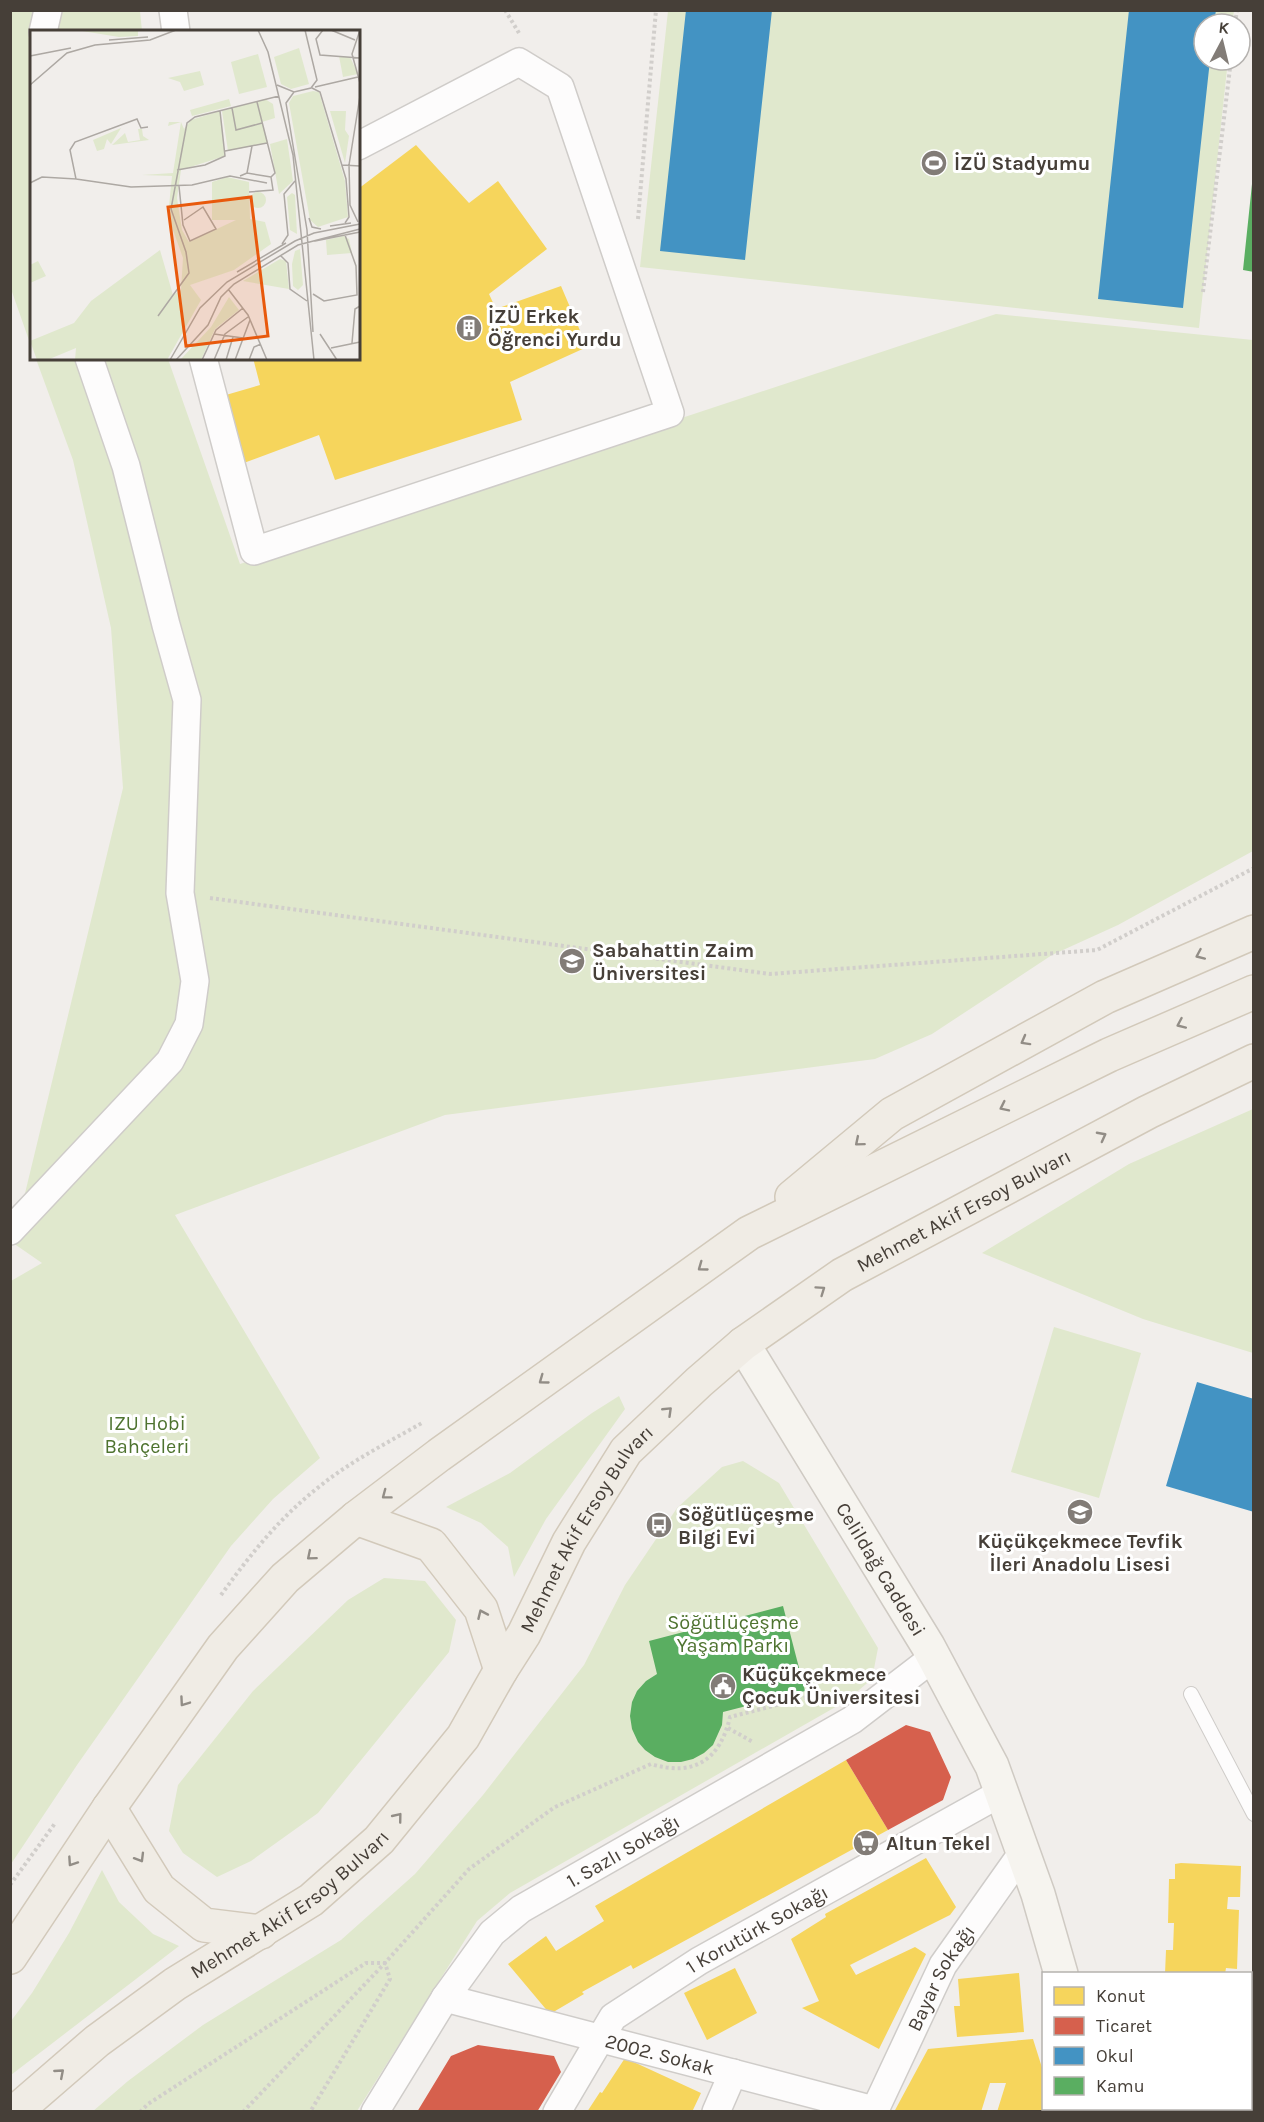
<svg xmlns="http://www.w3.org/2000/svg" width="1264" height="2122" viewBox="0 0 1264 2122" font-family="Karla,sans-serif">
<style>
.green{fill:#e0e8cd}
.homes{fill:#f6d55c}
.shops{fill:#d6604d}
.schools{fill:#4393c3}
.public{fill:#5aae61}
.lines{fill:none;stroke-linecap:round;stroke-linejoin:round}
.lane-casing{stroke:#cfccc9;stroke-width:16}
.street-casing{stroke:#cfccc9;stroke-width:30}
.secondary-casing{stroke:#cfcac3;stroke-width:36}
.primary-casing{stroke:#d2c9ba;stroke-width:36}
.path{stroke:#d1cecb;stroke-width:4;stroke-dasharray:3 3;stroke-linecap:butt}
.lane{stroke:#fdfcfc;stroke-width:14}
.street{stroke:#fdfcfc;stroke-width:27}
.secondary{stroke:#f6f4ef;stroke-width:33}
.primary{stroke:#f0ece5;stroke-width:33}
.oneway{stroke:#928d86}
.labels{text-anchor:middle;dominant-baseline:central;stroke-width:6;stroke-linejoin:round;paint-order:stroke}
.poi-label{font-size:20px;font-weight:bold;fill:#463f38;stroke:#fff;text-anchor:start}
.street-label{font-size:20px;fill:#463f38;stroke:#fff}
.park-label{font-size:20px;fill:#4e732f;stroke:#fff}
.inset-road{fill:none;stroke:#ada8a3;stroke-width:1.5}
.view{fill:#e8590c;fill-opacity:0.15;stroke:#e8590c;stroke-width:3}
.inset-edge{fill:none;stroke:#463f38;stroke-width:3}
</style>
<rect width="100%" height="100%" fill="#f1eeeb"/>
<path class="green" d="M11,11H140L142,31L32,32L31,346L11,289Z
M668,11H1234L1232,24H1204V60H1228L1199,328L640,267Z
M996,314L1253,340V851L1118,925L1052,955L932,1034L875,1059L445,1115L175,1215L320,1458L273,1499L231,1546L77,1765L11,1864V1281L42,1263L13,1243L123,788L111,628L73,460L36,359H168L240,564Z
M1253,1109V1353L1143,1319L982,1253L1129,1164Z
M1054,1327L1141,1353L1099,1498L1011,1472Z
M619,1396L625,1409L546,1519L514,1577L508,1547L481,1523L446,1507L510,1473L592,1413Z
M743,1461L779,1483L878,1648L872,1679L846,1701L510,1893L477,1921L357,2111L92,2112L128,2081L203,2025L341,1940L415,1874L483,1795L584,1665L625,1585L677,1508L722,1467Z
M384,1578L425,1581L456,1620L449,1652L318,1813L251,1861L217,1877L183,1853L169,1831L178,1785L253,1691L348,1600Z
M102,1870L119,1902L153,1934L179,1946L11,2075V2021L32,1993L69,1933Z"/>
<path class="homes" d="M416,145L469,203L498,181L547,249L489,294L496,309L561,286L587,347L510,382L522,420L335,480L319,435L241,464L219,397L260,385L253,358H358V189Z
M846,1760L888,1830L633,1969L631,1965L582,1992L584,1994L550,2014L508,1964L546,1936L556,1951L604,1921L595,1906Z
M926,1858L956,1907L950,1915L850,1965L856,1975L915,1947L926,1954L879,2049L802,2008L819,2001L791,1939L826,1917L825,1914Z
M1181,1863L1241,1866L1240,1897H1228L1227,1909L1239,1910L1237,1969L1226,1968L1225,1974H1165L1166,1950H1173L1174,1923H1168L1169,1879H1175V1864Z
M735,1968L757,2013L707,2040L684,1993Z
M1019,1973L1024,2032L957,2037L954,2006H960L958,1979Z
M1033,2039L1044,2074V2108H1054L1055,2112H997L1006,2083H990L981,2112H894L928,2049Z
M1250,2044H1254V2112H1201V2108H1250Z
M625,2058L701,2093L692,2112H587L600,2092L602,2093Z"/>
<path class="shops" d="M906,1725L930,1732L951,1777L943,1800L888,1830L846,1760Z
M478,2045L554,2056L561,2072L537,2112H417L451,2056Z"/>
<path class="schools" d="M686,10H772L745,260L660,251Z
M1129,10H1216L1214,24H1204V60H1210L1183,308L1098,299Z
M1197,1382L1254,1399V1512L1166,1486Z"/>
<path class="public" d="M1252,184H1254V272L1243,270Z
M783,1606L805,1691L723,1712L722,1725L713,1745L704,1753L693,1759L681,1762H668L655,1757L645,1750L638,1742L632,1729L630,1716L632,1702L637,1691L646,1681L657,1674L649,1641Z"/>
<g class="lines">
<defs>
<path id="lane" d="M1191,1694L1254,1814"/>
<g id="street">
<path d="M173,10L176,32"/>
<path d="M43,32L48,10"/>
<path d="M203,358L254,551L670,413L560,87L519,62L358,146"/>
<path d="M10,1231L170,1061L189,1024L195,981L180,893L187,700L166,625L126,466L89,358"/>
<path id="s1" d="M445,1998L874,2110"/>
<path id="s2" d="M375,2112L445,1998L492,1933L521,1909L852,1720L934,1657"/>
<path id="s3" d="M557,2112L613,2017L699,1961L1001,1793"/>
<path d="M716,2112L733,2073"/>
<path id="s4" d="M874,2112L943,1965L1023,1852"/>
</g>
<g id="secondary">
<path id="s5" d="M743,1344L928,1646L992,1766L1038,1894L1061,1974"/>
<path d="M1099,2108L1100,2112"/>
</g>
<g id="primary">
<path d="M792,1197L892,1114L1105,997L1254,932"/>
<path d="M356,1518L431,1545L481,1609L501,1670"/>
<path d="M109,1808L159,1889L204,1925L261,1932"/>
<path d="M10,1957L109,1808L223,1647L285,1578L356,1518L439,1455L749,1233L1109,1055L1254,992"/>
<path id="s6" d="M15,2112L97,2041L175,1984L311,1900L379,1840L463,1737L501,1670L524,1634L569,1542L626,1451L699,1382L743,1344L842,1275L1148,1112L1254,1061"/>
</g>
</defs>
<use href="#lane" class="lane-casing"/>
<use href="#street" class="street-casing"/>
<use href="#secondary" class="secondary-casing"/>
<use href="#primary" class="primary-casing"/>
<path class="path" d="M505,10L519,33
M1235,24L1237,10
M638,219L656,10
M1203,292L1231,60
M210,898L770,974L1097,950L1254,868
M221,1595C250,1555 280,1517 320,1486C351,1461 387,1443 422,1423
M728,1728L753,1742
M10,1885L56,1822
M140,2112L148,2104L366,1963H385L390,1979L310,2112
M243,2112L385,1963L469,1869L555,1807L651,1764C694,1777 720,1760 730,1717L823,1693L829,1699"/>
<use href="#lane" class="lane"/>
<use href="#street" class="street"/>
<use href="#secondary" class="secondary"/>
<use href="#primary" class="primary"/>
</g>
<defs><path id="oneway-chevron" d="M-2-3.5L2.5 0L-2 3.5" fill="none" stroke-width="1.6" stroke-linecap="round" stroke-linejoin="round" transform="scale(1.5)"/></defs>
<g class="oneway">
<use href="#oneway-chevron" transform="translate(1200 955) rotate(156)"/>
<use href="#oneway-chevron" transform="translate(1181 1024) rotate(156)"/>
<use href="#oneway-chevron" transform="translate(1025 1041) rotate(151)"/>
<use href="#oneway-chevron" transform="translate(1004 1107) rotate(154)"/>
<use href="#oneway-chevron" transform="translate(1102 1136) rotate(-28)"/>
<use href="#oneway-chevron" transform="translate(859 1142) rotate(140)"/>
<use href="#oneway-chevron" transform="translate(702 1267) rotate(144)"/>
<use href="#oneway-chevron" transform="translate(821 1290) rotate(-35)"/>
<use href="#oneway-chevron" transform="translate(543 1380) rotate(144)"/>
<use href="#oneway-chevron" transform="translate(668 1411) rotate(-44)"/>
<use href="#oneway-chevron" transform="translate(386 1495) rotate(143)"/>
<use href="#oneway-chevron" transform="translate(311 1556) rotate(140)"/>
<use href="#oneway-chevron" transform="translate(482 1614) rotate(-114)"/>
<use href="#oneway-chevron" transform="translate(184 1702) rotate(125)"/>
<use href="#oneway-chevron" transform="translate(398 1817) rotate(-51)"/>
<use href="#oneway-chevron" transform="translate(140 1858) rotate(59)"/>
<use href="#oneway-chevron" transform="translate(72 1862) rotate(124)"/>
<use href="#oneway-chevron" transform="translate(60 2073) rotate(-41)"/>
</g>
<defs>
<symbol id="stadium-disc" viewBox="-11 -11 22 22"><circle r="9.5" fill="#827c77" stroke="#fff"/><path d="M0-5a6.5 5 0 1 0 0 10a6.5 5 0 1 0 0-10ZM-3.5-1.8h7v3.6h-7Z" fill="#fff"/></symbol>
<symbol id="building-disc" viewBox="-11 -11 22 22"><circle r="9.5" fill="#827c77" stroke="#fff"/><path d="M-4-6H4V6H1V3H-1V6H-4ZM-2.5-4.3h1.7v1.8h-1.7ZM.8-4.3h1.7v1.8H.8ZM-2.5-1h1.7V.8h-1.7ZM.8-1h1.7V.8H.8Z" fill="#fff"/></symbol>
<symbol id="university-disc" viewBox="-11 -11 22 22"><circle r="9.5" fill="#827c77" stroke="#fff"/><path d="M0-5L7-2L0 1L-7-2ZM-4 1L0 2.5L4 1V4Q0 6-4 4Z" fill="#fff"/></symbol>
<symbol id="school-disc" viewBox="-11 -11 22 22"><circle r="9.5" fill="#827c77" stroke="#fff"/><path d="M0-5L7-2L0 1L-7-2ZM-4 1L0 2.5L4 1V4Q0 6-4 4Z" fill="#fff"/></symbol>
<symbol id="bus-disc" viewBox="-11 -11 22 22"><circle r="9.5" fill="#827c77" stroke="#fff"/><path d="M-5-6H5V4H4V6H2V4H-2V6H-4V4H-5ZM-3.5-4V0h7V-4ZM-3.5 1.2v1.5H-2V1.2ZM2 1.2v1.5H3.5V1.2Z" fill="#fff"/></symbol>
<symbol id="civic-disc" viewBox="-11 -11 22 22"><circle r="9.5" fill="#827c77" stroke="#fff"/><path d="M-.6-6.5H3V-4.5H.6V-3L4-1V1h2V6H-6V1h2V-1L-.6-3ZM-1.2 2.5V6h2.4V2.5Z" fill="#fff"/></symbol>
<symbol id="supermarket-disc" viewBox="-11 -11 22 22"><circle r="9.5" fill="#827c77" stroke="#fff"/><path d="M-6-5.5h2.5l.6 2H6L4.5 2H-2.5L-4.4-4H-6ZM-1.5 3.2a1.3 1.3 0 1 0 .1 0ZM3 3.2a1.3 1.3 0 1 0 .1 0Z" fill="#fff"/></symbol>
</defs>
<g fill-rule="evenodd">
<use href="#stadium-disc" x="919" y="148" width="30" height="30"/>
<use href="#building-disc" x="454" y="313" width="30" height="30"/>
<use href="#university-disc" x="557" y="946" width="30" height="30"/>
<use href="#school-disc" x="1065" y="1497" width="30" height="30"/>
<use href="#bus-disc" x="644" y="1510" width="30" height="30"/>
<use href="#civic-disc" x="708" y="1671" width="30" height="30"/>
<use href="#supermarket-disc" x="851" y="1828" width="30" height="30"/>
</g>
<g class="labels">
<g class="poi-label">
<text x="954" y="163">İZÜ Stadyumu</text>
<text x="488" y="316">İZÜ Erkek<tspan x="488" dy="23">Öğrenci Yurdu</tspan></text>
<text x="592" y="950">Sabahattin Zaim<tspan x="592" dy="23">Üniversitesi</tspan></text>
<text x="678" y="1514">Söğütlüçeşme<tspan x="678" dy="23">Bilgi Evi</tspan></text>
<text x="1080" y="1541" text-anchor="middle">Küçükçekmece Tevfik<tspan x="1080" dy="23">İleri Anadolu Lisesi</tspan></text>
<text x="742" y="1674">Küçükçekmece<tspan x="742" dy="23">Çocuk Üniversitesi</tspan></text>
<text x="886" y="1843">Altun Tekel</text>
</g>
<g class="street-label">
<text stroke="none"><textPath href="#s6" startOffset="1335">Mehmet Akif Ersoy Bulvarı</textPath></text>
<text stroke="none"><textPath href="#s6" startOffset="831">Mehmet Akif Ersoy Bulvarı</textPath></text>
<text stroke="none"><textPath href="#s5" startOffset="264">Celildağ Caddesi</textPath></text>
<text stroke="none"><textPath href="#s2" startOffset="369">1. Sazlı Sokağı</textPath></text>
<text stroke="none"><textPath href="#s6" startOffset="345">Mehmet Akif Ersoy Bulvarı</textPath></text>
<text stroke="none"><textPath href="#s3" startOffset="279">1 Korutürk Sokağı</textPath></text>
<text stroke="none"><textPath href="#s4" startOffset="150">Bayar Sokağı</textPath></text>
<text stroke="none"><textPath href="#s1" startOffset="222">2002. Sokak</textPath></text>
</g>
<g class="park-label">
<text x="147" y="1423">IZU Hobi<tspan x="147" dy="23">Bahçeleri</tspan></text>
<text x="733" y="1622">Söğütlüçeşme<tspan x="733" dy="23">Yaşam Parkı</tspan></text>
</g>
</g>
<g transform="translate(30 30)">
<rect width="330" height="330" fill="#f1eeeb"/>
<path d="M46,0H108V6L89,7ZM269,18L279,54L261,59L251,54L244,27ZM228,24L237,57L209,64L201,32ZM309,26L320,27L328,44L313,47ZM170,41L174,55L154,61L150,52L138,48ZM283,61L289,62L315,151L318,187L288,197L280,190L259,73L263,66ZM199,69L201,76L162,86L160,80ZM235,69L243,74L245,88L232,92L238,113L198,121L192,81ZM190,81L195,126L151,140L147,168L152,200L159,212L206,190H182V152L197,147L219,152L220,189L235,192L241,214L204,240L160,255L171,270L137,330H45L46,318L17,330H7L0,311L44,293L61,271L130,220L143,265L151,260L153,228L138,186L142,146L112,145L143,143L151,92L138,96L139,92H151L154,99L161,90ZM300,81H316L315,100L319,106L315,133ZM91,98L81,114L77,109L74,119L67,121L63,110ZM108,99H112L113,106L119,110L82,115L95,103L98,112L110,110ZM257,109L263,151L249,164L240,114ZM220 170a8 8 0 1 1 16 0a8 8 0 1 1-16 0ZM262,163L265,165L267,204L260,200L257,167ZM314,206L319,209L322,223L297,225L296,210ZM270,219L273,255L268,260L263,256L262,234L265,221ZM250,229L256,231L259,259L213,251ZM8,231L16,246L0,253V235ZM199,267L209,280L185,299L171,330H150L181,297Z" fill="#e0e8cd"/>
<path class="inset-road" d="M228,0L238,22L263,125L284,330M293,0L286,9L290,25L330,28M301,0L325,10M79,10L118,7M0,26L41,18M330,53L322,24L330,0M0,55L37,23L65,15L120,10L146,0M247,55L264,62L281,58L287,50L275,0M285,57L328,47M282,58L290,62L316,149L319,187L315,193M264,62L256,73L277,200L283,302M227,72L245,143L241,147M202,78L206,100L232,93M195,121L237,113M312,135L330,136M147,140L175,135L195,126L190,81M217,143L222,116M210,146L217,143L241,147M46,149L101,157L162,155L200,146L237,153M0,153L12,147L46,149L40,120L45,112L107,89L111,98L118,97M149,156L153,195L160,211L186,199L173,177L154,190M219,162L243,160L241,147M279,188L282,197L291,199M328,192L320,175L319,135L330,66M300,196L321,193M285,211L330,202M252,214L258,205L254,164L265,151M251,226L258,233L260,259L277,271M207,242L256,213M198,259L218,285L237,330M283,264L294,271L327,265L326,236L315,205M128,286L159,243L156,222L141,179L157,93L165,87L249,66M184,304L213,308M290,304L307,330M322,313L325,279L330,276M301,318L330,312M140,330L170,278L197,252L265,211L284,203L330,194M146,330L178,295L191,267L204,254L268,215L330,199M172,330L186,300L213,278M184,330L195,304L218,287M196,330L203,307M205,330L220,290M219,330L224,317L231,314"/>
<path class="view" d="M221,167L238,306L156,316L138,177Z"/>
<rect width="330" height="330" class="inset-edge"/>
</g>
<rect width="1264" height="2122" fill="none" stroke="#463f38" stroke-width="24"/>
<rect x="1042" y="1972" width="210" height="138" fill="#ffffff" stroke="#b5b2af" stroke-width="1.5"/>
<rect x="1054" y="1987" width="30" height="18" fill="#f6d55c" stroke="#b5b2af" stroke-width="1.5"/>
<text x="1096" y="2002" font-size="18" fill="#463f38">Konut</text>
<rect x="1054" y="2017" width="30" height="18" fill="#d6604d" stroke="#b5b2af" stroke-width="1.5"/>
<text x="1096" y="2032" font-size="18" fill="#463f38">Ticaret</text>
<rect x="1054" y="2047" width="30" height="18" fill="#4393c3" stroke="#b5b2af" stroke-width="1.5"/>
<text x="1096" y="2062" font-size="18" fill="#463f38">Okul</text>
<rect x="1054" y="2077" width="30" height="18" fill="#5aae61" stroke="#b5b2af" stroke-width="1.5"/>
<text x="1096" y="2092" font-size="18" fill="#463f38">Kamu</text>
<g transform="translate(1222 42) rotate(7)"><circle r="28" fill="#ffffff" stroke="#b5b2af" stroke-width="1.5"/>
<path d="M0-4.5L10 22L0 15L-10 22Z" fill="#827c77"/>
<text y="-9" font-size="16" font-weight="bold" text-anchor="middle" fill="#463f38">K</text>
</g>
</svg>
